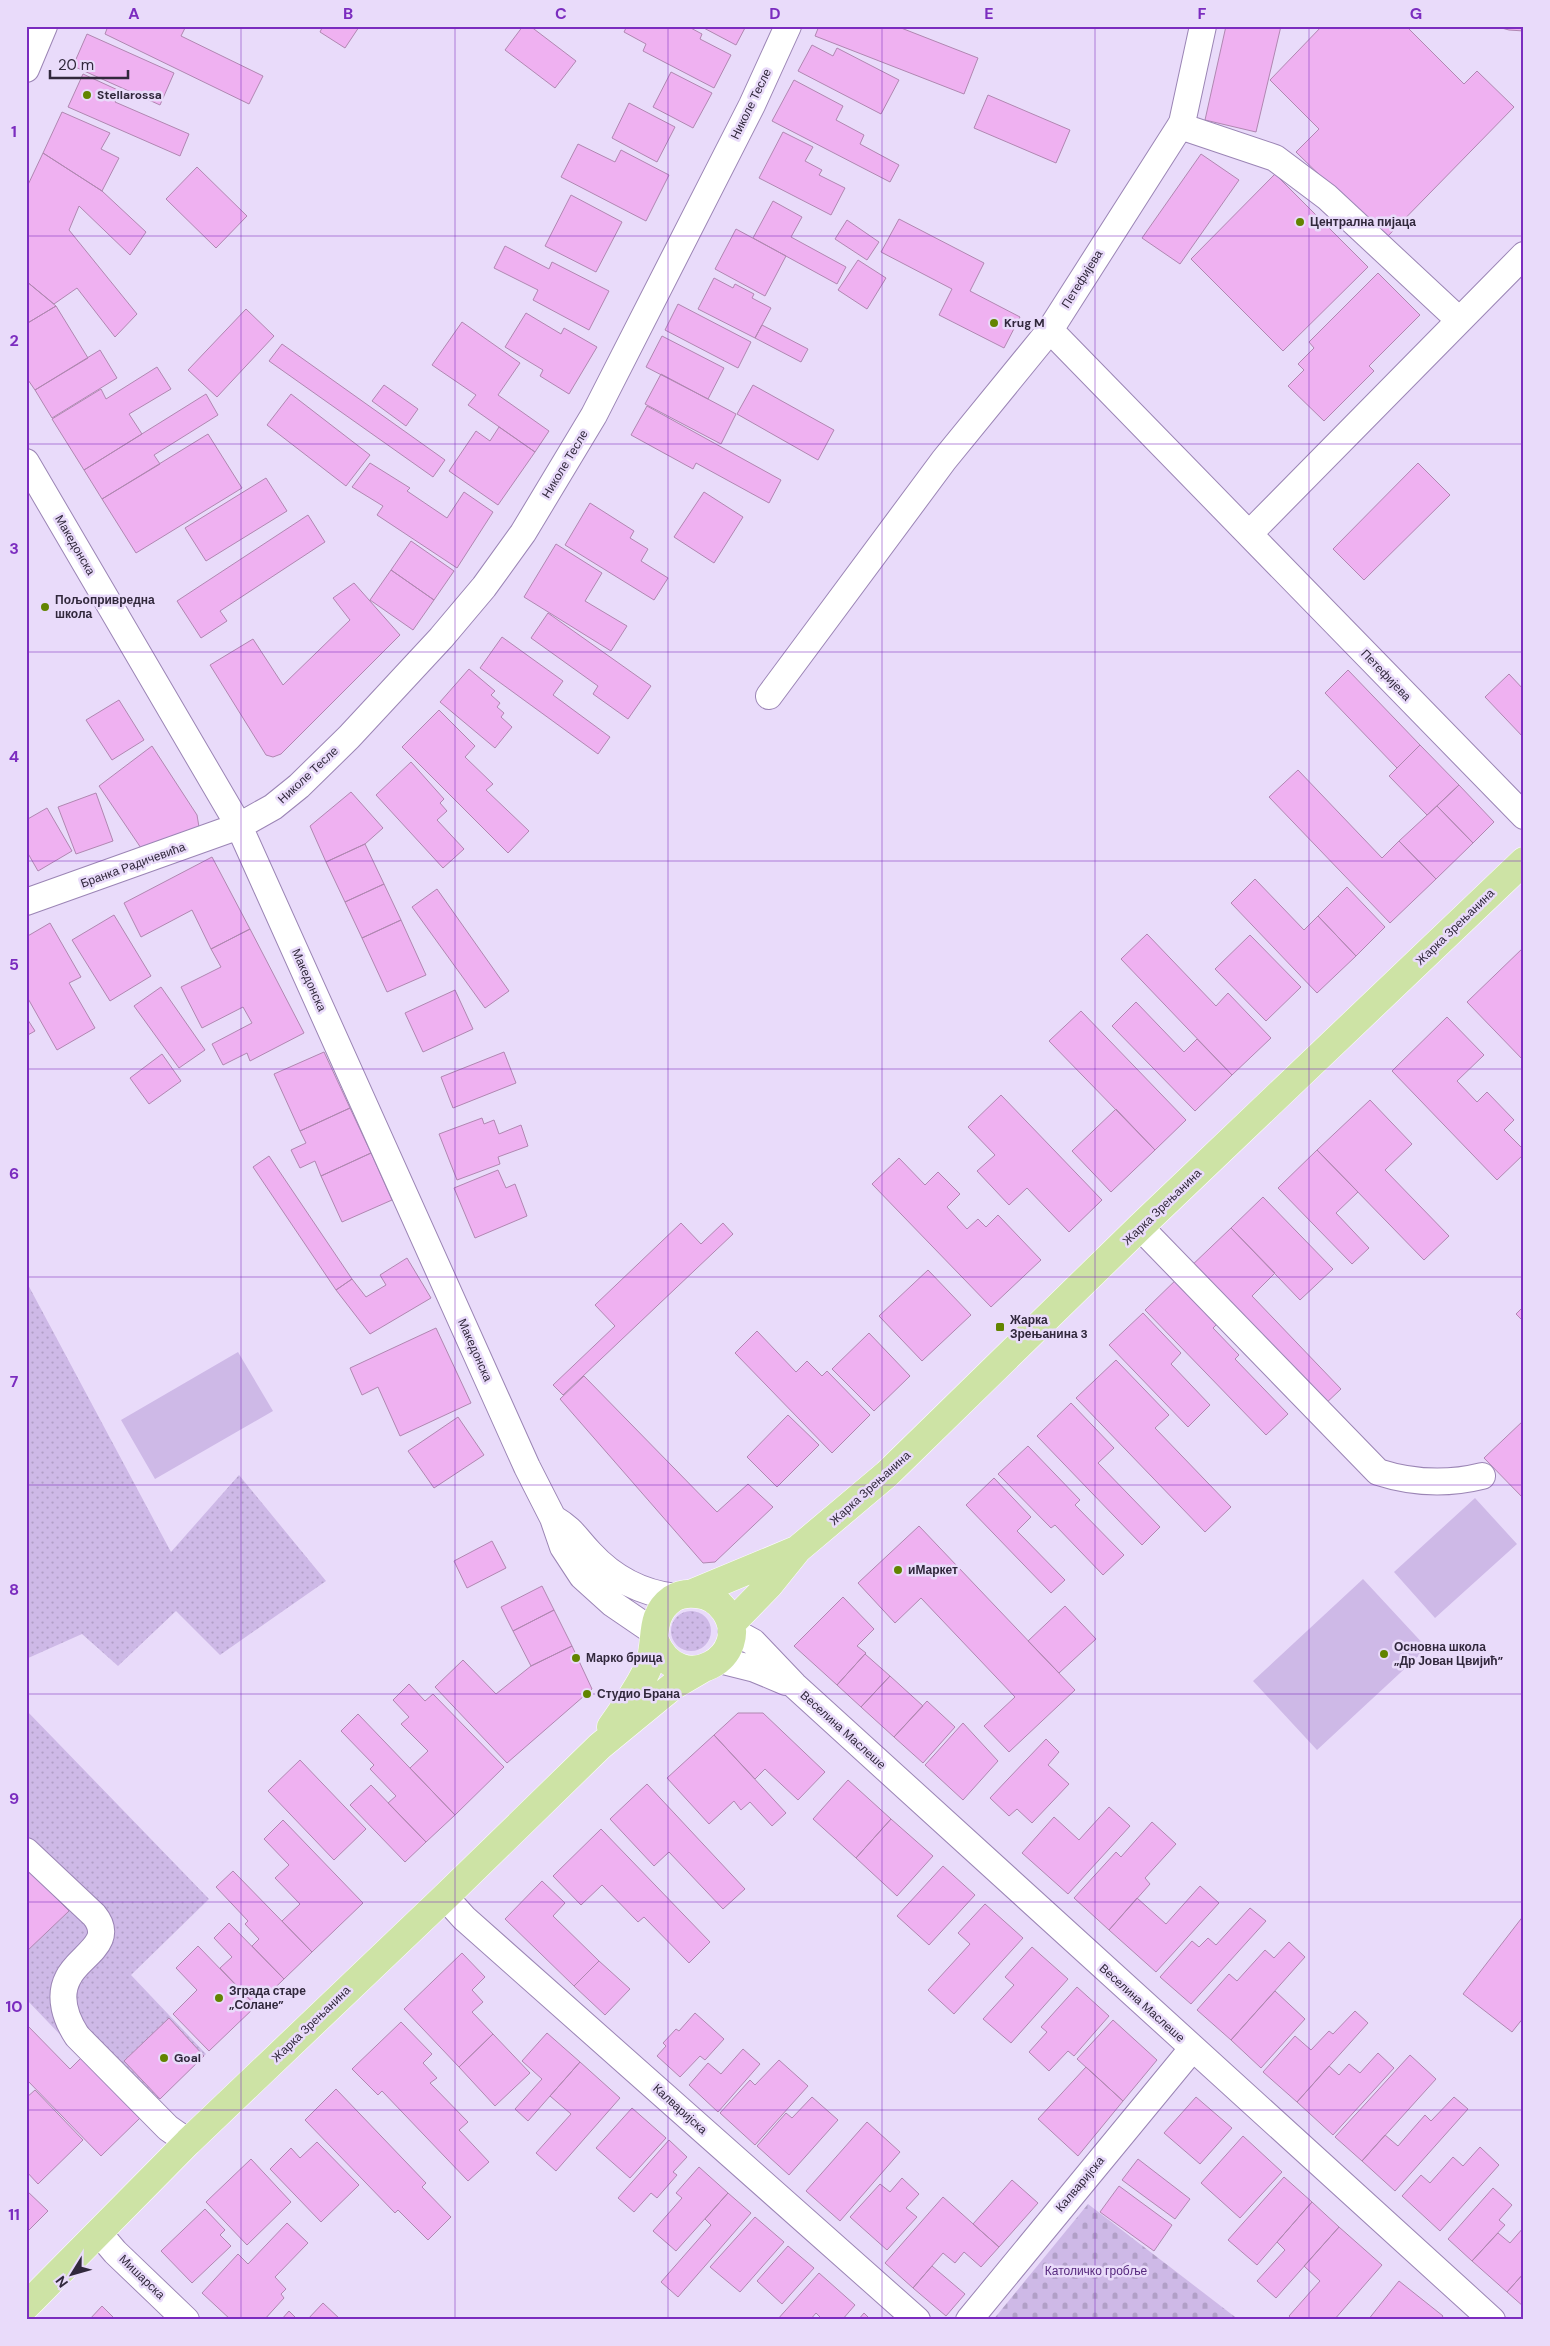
<svg xmlns="http://www.w3.org/2000/svg" width="1550" height="2346" viewBox="0 0 1550 2346" font-family="'DM Sans',sans-serif">
<style>
.grass{fill:url(#grass-dots)}
.cemetery{fill:url(#cemetery-stones)}
.garden{fill:#ceb9e7}
.building{fill:#efb1f1;stroke:#b087b1}
.lines{fill:none;stroke-linecap:round;stroke-linejoin:round}
.minor-casing{stroke:#9b85b5;stroke-width:28}
.major-casing{stroke:#fff;stroke-width:29}
.minor{stroke:#fff;stroke-width:26}
.major{stroke:#cde3a5;stroke-width:28}
.grid{fill:none;stroke:#7b2cbf;stroke-width:1;stroke-opacity:0.55}
.poi-dot{fill:#628400;stroke:#e9dbfa;stroke-width:2}
.labels{text-anchor:middle;dominant-baseline:central;stroke-width:5;stroke-linejoin:round;paint-order:stroke}
.poi-label{font-size:12px;font-weight:bold;fill:#31283c;stroke:#e9dbfa;text-anchor:start}
.street-label{font-size:12px;fill:#31283c;stroke:#e9dbfa}
.park-label{font-size:12px;fill:#56287d;stroke:#e9dbfa}
.neatline{fill:none;stroke:#7b2cbf;stroke-width:2}
.grid-label{font-size:16px;text-anchor:middle;font-weight:bold;fill:#7b2cbf}
</style>
<defs>
<pattern id="grass-dots" width="8" height="8" patternUnits="userSpaceOnUse" patternTransform="scale(1.25)"><rect width="8" height="8" fill="#ceb9e7"/><path d="M2 2h.1M6 6h.1" fill="none" stroke="#b19fc7" stroke-width="1.8" stroke-linecap="round"/></pattern>
<pattern id="cemetery-stones" width="16" height="16" patternUnits="userSpaceOnUse" patternTransform="scale(1.25)"><rect width="16" height="16" fill="#ceb9e7"/><path d="M2 7V4a2 2 0 0 1 4 0v3zM10 15v-3a2 2 0 0 1 4 0v3z" fill="#b19fc7"/></pattern>
</defs>
<rect width="100%" height="100%" fill="#e9dbfa"/>
<path class="grass" d="M26,1281L171,1552L239,1475L326,1581L220,1655L176,1611L118,1666L82,1634L26,1659Z
M671 1631a20 20 0 1 1 40 0a20 20 0 1 1-40 0Z
M26,1710L209,1899L131,1975L206,2054L140,2118L26,1999Z"/>
<path class="cemetery" d="M1088,2204L1239,2320H993Z"/>
<path class="garden" d="M238,1352L273,1411L155,1479L121,1420Z
M1475,1498L1517,1544L1435,1618L1394,1572Z
M1363,1579L1427,1648L1317,1750L1253,1681Z"/>
<path class="building" d="M108,26H186L181,36L263,76L249,104L105,34Z
M323,26H358L359,27L345,48L320,32Z
M523,26H530L576,61L555,88L505,50Z
M627,26H687L702,34L700,39L731,55L714,88L643,51L646,44L624,32Z
M700,26H746L736,45Z
M819,26H896L978,58L964,94L815,36Z
M1226,26H1281L1256,132L1205,120Z
M1322,26H1406L1464,84L1477,71L1514,107L1385,239L1296,152L1319,129L1270,80Z
M1494,26H1524V31L1509,30Z
M87,34L174,73L160,105L73,66Z
M812,45L833,56L837,48L899,80L881,114L798,71Z
M671,72L712,93L693,128L653,107Z
M83,74L120,91L115,102L189,134L180,156L68,107Z
M794,80L843,106L836,120L864,135L860,144L899,165L890,182L772,121Z
M988,95L1070,130L1056,163L974,128Z
M629,103L675,127L657,162L612,138Z
M62,112L110,133L101,149L119,158L102,191L43,153Z
M783,132L813,147L805,161L822,170L819,175L845,188L831,215L759,178Z
M578,144L615,162L621,150L669,175L646,221L561,177Z
M43,153L102,191L146,232L130,255L79,206L69,230L137,314L115,337L77,288L54,304L26,281V189Z
M1201,154L1239,180L1180,264L1142,238Z
M197,167L247,216L216,248L166,199Z
M1275,174L1368,267L1283,351L1191,259Z
M571,195L622,222L596,272L545,246Z
M773,201L802,217L791,237L846,267L837,284L753,238Z
M899,219L984,263L970,291L1020,317L1004,348L939,315L952,289L881,252Z
M847,220L879,242L867,260L835,239Z
M736,229L786,256L765,296L715,269Z
M505,246L549,269L552,262L609,291L589,330L533,300L538,290L494,268Z
M858,260L886,278L867,309L838,290Z
M1378,273L1420,315L1369,366L1374,371L1324,421L1288,386L1304,370L1298,364L1314,348L1309,342Z
M714,278L733,288L735,284L754,294L752,298L771,308L755,338L698,309Z
M26,281L56,306L26,324Z
M678,304L751,342L738,368L665,330Z
M56,306L88,358L35,390L26,377V324Z
M246,309L274,336L217,397L188,370Z
M526,313L561,334L564,328L597,347L569,394L540,376L543,370L505,347Z
M462,322L520,363L498,395L549,431L535,452L468,405L476,395L432,365Z
M762,325L808,349L801,362L755,338Z
M662,336L724,368L708,399L646,367Z
M282,344L445,460L433,477L269,361Z
M100,350L117,378L52,418L35,390Z
M157,367L171,389L129,414L142,434L84,470L52,419L101,389L106,399Z
M661,374L736,414L721,444L645,404Z
M384,385L418,409L406,426L372,401Z
M753,385L834,430L818,460L737,414Z
M206,394L218,415L154,455L160,464L102,499L84,470Z
M291,394L370,455L346,486L267,425Z
M647,406L781,480L769,503L696,463L693,469L631,435Z
M499,427L535,452L498,505L449,471L476,431L490,441Z
M208,434L242,488L136,553L102,499Z
M370,463L410,488L407,491L447,518L464,492L493,512L457,568L377,515L383,506L352,487Z
M1418,463L1450,495L1364,580L1333,549Z
M266,478L287,511L206,561L185,528Z
M704,492L743,517L714,563L674,537Z
M590,503L634,531L630,538L648,549L641,561L668,578L654,600L565,545Z
M308,515L325,542L220,611L227,621L201,638L177,601Z
M411,541L454,571L434,600L391,570Z
M556,544L602,573L585,601L627,626L611,651L524,597Z
M391,570L434,600L413,630L370,600Z
M354,583L400,635L281,754L273,757L266,755L210,665L253,639L283,685L350,620L333,598Z
M548,613L651,686L628,719L593,694L598,686L531,638Z
M502,637L563,681L553,695L610,737L598,754L480,668Z
M469,669L495,691L491,695L500,703L497,707L504,713L501,717L512,727L495,748L440,702Z
M1348,670L1420,745L1397,768L1325,693Z
M1509,674L1524,690V738L1485,697Z
M119,700L144,740L112,760L86,720Z
M439,710L475,746L465,757L493,784L486,790L529,831L508,853L402,747Z
M1420,745L1459,785L1427,815L1389,776Z
M152,746L197,815L199,827L141,848L99,786Z
M411,762L444,799L440,803L447,811L437,820L464,849L443,868L376,795Z
M1298,770L1382,858L1399,841L1436,879L1390,923L1269,797Z
M1459,785L1494,822L1473,843L1437,806Z
M351,792L383,828L365,844L326,862L310,826Z
M96,793L113,841L76,854L58,807Z
M1437,806L1473,843L1436,879L1399,841Z
M47,808L72,851L38,871L26,850V820Z
M365,844L384,884L345,902L326,862Z
M212,857L250,929L211,949L192,910L141,937L124,903Z
M1255,879L1304,930L1318,916L1356,956L1317,993L1231,903Z
M384,884L401,920L362,938L345,902Z
M1347,887L1385,927L1356,956L1318,916Z
M437,889L509,991L485,1008L412,907Z
M114,915L151,976L110,1001L72,940Z
M401,920L426,975L387,992L362,938Z
M50,923L81,977L69,983L95,1028L57,1050L26,995V937Z
M250,929L304,1033L250,1061L247,1053L223,1065L212,1044L252,1023L243,1007L202,1028L181,987L221,967L211,949Z
M1147,934L1216,1006L1228,993L1271,1038L1232,1075L1121,959Z
M1250,935L1301,987L1266,1021L1215,969Z
M1524,947V1061L1467,1002Z
M161,987L205,1050L179,1068L134,1006Z
M455,990L473,1029L423,1052L405,1013Z
M1136,1002L1184,1052L1197,1039L1232,1075L1195,1111L1112,1026Z
M1081,1011L1186,1120L1155,1150L1049,1041Z
M26,1017L35,1031L26,1036Z
M1447,1017L1484,1055L1457,1081L1477,1102L1487,1092L1514,1120L1504,1130L1524,1150V1154L1497,1180L1392,1071Z
M324,1052L350,1108L300,1131L274,1074Z
M504,1052L516,1083L453,1108L441,1077Z
M162,1054L181,1081L149,1104L130,1078Z
M1001,1095L1102,1200L1069,1232L1027,1188L1009,1205L977,1171L995,1155L968,1127Z
M1370,1100L1412,1144L1385,1170L1449,1236L1424,1260L1317,1150Z
M350,1108L371,1153L321,1176L315,1161L300,1168L291,1150L306,1143L300,1131Z
M1116,1109L1155,1150L1111,1192L1072,1151Z
M482,1118L484,1124L494,1120L499,1134L521,1125L528,1146L498,1157L500,1164L457,1180L439,1134Z
M1317,1150L1358,1192L1336,1213L1369,1248L1352,1264L1278,1188Z
M371,1153L392,1200L342,1222L321,1176Z
M269,1156L352,1279L336,1290L253,1167Z
M899,1158L925,1185L938,1172L960,1194L947,1207L967,1229L978,1219L986,1227L998,1215L1041,1260L991,1307L872,1184Z
M498,1170L506,1188L515,1184L527,1216L475,1238L454,1188Z
M1263,1197L1333,1269L1300,1300L1231,1228Z
M681,1223L701,1244L723,1223L733,1234L563,1395L553,1385L615,1326L595,1305Z
M1231,1228L1275,1273L1252,1296L1341,1389L1322,1407L1188,1269Z
M407,1258L431,1298L370,1334L336,1290L352,1279L366,1297L386,1285L380,1275Z
M928,1270L971,1315L922,1361L879,1316Z
M1182,1274L1217,1324L1213,1328L1239,1355L1235,1359L1288,1414L1266,1435L1145,1310Z
M1524,1306V1322L1516,1314Z
M1143,1313L1181,1353L1171,1364L1210,1405L1188,1427L1109,1345Z
M436,1328L471,1403L400,1436L378,1387L362,1395L350,1368Z
M757,1331L796,1372L807,1361L822,1376L827,1371L870,1415L832,1453L735,1353Z
M869,1333L910,1376L874,1411L832,1369Z
M1116,1360L1169,1415L1155,1428L1231,1507L1205,1532L1076,1398Z
M584,1376L717,1512L748,1484L773,1507L715,1562L703,1563L560,1399Z
M1071,1403L1114,1448L1098,1463L1160,1527L1142,1545L1037,1436Z
M788,1415L819,1445L777,1487L747,1457Z
M458,1417L484,1455L434,1488L408,1451Z
M1524,1420V1499L1484,1458Z
M1028,1446L1080,1500L1075,1505L1124,1555L1103,1575L1055,1525L1051,1528L998,1474Z
M994,1478L1031,1517L1017,1531L1065,1580L1051,1593L966,1505Z
M919,1526L1075,1690L1009,1752L984,1726L1015,1697L921,1598L895,1623L858,1583Z
M492,1541L506,1568L467,1588L454,1561Z
M542,1586L554,1610L513,1631L501,1607Z
M843,1597L874,1629L857,1646L866,1653L837,1685L794,1646Z
M1065,1606L1096,1639L1059,1673L1028,1641Z
M554,1610L572,1646L531,1666L513,1631Z
M572,1646L592,1689L507,1763L435,1687L463,1660L496,1694L531,1666Z
M865,1654L890,1676L861,1707L837,1685Z
M890,1676L923,1706L894,1737L861,1707Z
M409,1684L425,1701L433,1694L504,1767L455,1815L410,1768L428,1751L401,1724L409,1717L393,1700Z
M927,1701L955,1727L923,1763L894,1737Z
M738,1713H763L825,1772L798,1800L765,1769L755,1779L714,1735Z
M358,1714L455,1815L426,1842L388,1803L396,1796L370,1769L374,1765L341,1731Z
M963,1723L998,1761L963,1800L925,1765Z
M714,1735L786,1813L772,1826L750,1802L741,1810L734,1801L709,1824L667,1778Z
M1046,1739L1059,1752L1048,1765L1069,1784L1032,1823L1017,1809L1009,1816L990,1798Z
M300,1760L366,1829L334,1860L268,1791Z
M848,1780L891,1819L856,1858L813,1819Z
M647,1784L745,1889L723,1909L669,1852L654,1866L610,1819Z
M371,1785L426,1842L405,1862L350,1805Z
M1109,1807L1130,1826L1068,1894L1022,1853L1054,1817L1079,1840Z
M891,1819L933,1856L897,1896L856,1858Z
M283,1820L363,1903L312,1952L282,1921L300,1904L275,1878L289,1865L264,1839Z
M1152,1822L1176,1844L1145,1878L1150,1884L1109,1930L1074,1898L1116,1852L1121,1857Z
M601,1829L710,1942L689,1963L644,1917L638,1922L602,1885L581,1905L553,1876Z
M943,1866L975,1895L929,1945L897,1916Z
M233,1871L312,1952L284,1979L252,1946L259,1939L245,1924L248,1921L216,1887Z
M30,1872L69,1911L26,1952V1875Z
M542,1881L565,1903L553,1916L599,1961L574,1986L505,1919Z
M1200,1886L1219,1903L1156,1972L1109,1930L1137,1898L1166,1924Z
M985,1904L1023,1938L954,2014L928,1990L970,1944L958,1933Z
M1250,1908L1266,1921L1191,2004L1160,1977L1192,1941L1199,1947L1208,1938L1216,1945Z
M1524,1915V2017L1512,2032L1463,1994Z
M229,1923L284,1979L256,2006L220,1968L232,1957L214,1938Z
M1289,1942L1305,1957L1231,2040L1197,2010L1229,1974L1237,1981L1265,1950L1274,1958Z
M198,1946L256,2006L209,2051L173,2014L197,1990L176,1968Z
M1032,1947L1068,1979L1011,2043L983,2019L1014,1985L1005,1977Z
M462,1953L485,1977L472,1990L483,2002L472,2012L493,2034L459,2067L404,2009Z
M599,1961L630,1989L605,2015L574,1986Z
M1077,1987L1109,2016L1074,2056L1068,2051L1049,2071L1029,2052L1047,2032L1041,2027Z
M1275,1991L1305,2019L1261,2068L1231,2040Z
M1355,2011L1368,2023L1297,2102L1263,2072L1295,2036L1311,2050L1329,2031L1333,2034Z
M695,2013L724,2039L705,2060L700,2056L680,2077L657,2056L666,2046L663,2043L676,2029L679,2031Z
M169,2018L204,2056L160,2099L124,2061Z
M1113,2020L1157,2060L1123,2101L1077,2059Z
M401,2022L432,2054L423,2063L437,2078L430,2083L468,2122L459,2130L489,2162L468,2181L382,2091L378,2095L352,2069Z
M26,2024L70,2069L82,2057L140,2118L101,2156L26,2079Z
M547,2033L580,2062L528,2121L515,2109L542,2079L522,2061Z
M493,2034L530,2073L495,2106L459,2067Z
M743,2049L760,2064L718,2112L689,2085L708,2063L721,2074Z
M1378,2053L1394,2068L1333,2135L1297,2102L1329,2066L1339,2075L1349,2064L1360,2073Z
M1410,2055L1436,2079L1362,2161L1335,2137Z
M779,2060L808,2086L755,2145L720,2113L750,2080L755,2085Z
M580,2062L620,2098L556,2171L536,2153L571,2114L550,2096Z
M1086,2067L1123,2101L1078,2156L1038,2119Z
M336,2089L426,2183L422,2187L451,2217L428,2240L398,2210L395,2213L305,2120Z
M35,2090L83,2140L38,2184L26,2171V2098Z
M812,2097L838,2120L789,2175L757,2146L786,2113L792,2118Z
M1196,2097L1232,2128L1200,2164L1164,2133Z
M1454,2097L1468,2109L1395,2191L1362,2161L1385,2135L1398,2146L1425,2115L1431,2121Z
M632,2108L666,2138L630,2178L596,2148Z
M867,2122L900,2152L840,2221L806,2191Z
M1243,2136L1282,2172L1240,2218L1201,2183Z
M669,2140L687,2157L673,2172L677,2175L657,2198L651,2193L634,2212L618,2198Z
M317,2142L359,2185L321,2222L270,2169L291,2148L300,2158Z
M1480,2147L1499,2165L1440,2231L1402,2196L1421,2175L1430,2183L1453,2157L1463,2166Z
M251,2159L291,2202L247,2245L206,2202Z
M1138,2159L1190,2199L1175,2219L1122,2180Z
M699,2167L728,2193L676,2251L653,2231L682,2198L676,2193Z
M1284,2177L1312,2202L1257,2265L1228,2240Z
M902,2178L919,2194L906,2208L917,2217L887,2250L850,2217L880,2184L890,2192Z
M1012,2180L1038,2203L999,2247L973,2224Z
M1119,2186L1172,2225L1154,2251L1100,2212Z
M1493,2188L1512,2205L1499,2220L1505,2225L1472,2261L1448,2239Z
M26,2190L48,2211L26,2233Z
M728,2193L751,2213L678,2297L661,2282L711,2225L705,2219Z
M943,2197L999,2247L981,2267L964,2252L955,2263L943,2253L913,2288L885,2263Z
M1312,2202L1339,2227L1276,2298L1257,2281L1285,2250L1277,2242Z
M205,2209L225,2230L220,2235L231,2246L192,2283L161,2251Z
M755,2217L784,2242L740,2292L710,2267Z
M287,2223L308,2243L275,2277L286,2289L281,2294L284,2298L264,2320H231L202,2293L238,2254L248,2264Z
M1339,2227L1382,2265L1334,2320H1293L1289,2316L1320,2281L1304,2266Z
M1524,2227V2273L1507,2292L1472,2261L1498,2233L1510,2243Z
M788,2246L814,2268L782,2304L757,2281Z
M932,2266L965,2294L946,2316L913,2288Z
M819,2273L855,2305L842,2320H823L816,2313L810,2320H777Z
M1524,2273V2307L1507,2292Z
M1399,2281L1443,2316L1440,2320H1368Z
M323,2303L341,2320H307Z
M102,2306L116,2320H89Z
M289,2311L298,2320H281Z
M864,2313L871,2320H858Z"/>
<g class="lines">
<defs>
<path id="minor" d="M26,69L44,26
M1180,126L1275,158L1327,197L1459,320
M1050,330L1524,816
M26,462L239,826L527,1467L553,1518L563,1547L582,1576L613,1604L654,1632
M1249,534L1524,255
M769,696L944,460L1050,330L1182,123L1203,26
M26,902L239,826L273,807L299,786L349,737L441,638L484,587L523,533L594,415L752,105L788,26
M1140,1227L1378,1472C1412,1483 1446,1485 1482,1476
M553,1518C573,1530 575,1537 590,1553C613,1578 641,1593 675,1597
M731,1630L753,1642L794,1685L1492,2320
M719,1660L755,1669L786,1682
M26,1851L94,1915C117,1943 78,1956 68,1978C58,1997 66,2019 77,2036L168,2128L188,2142
M445,1897L464,1918L917,2320
M99,2233L115,2252L186,2320
M969,2320L1192,2049"/>
<path id="major" d="M693,1593L794,1551
M731,1624L769,1585L798,1549L887,1474L1140,1227L1524,861
M611,1727C624,1708 640,1687 649,1665C658,1641 648,1616 672,1599C679,1594 688,1593 697,1594C709,1595 719,1602 725,1611C755,1655 680,1701 655,1641
M26,2306L188,2142L445,1897L600,1746L673,1686L702,1669"/>
</defs>
<use href="#minor" class="minor-casing"/>
<use href="#major" class="major-casing"/>
<use href="#minor" class="minor"/>
<use href="#major" class="major"/>
</g>
<path class="grid" d="M241,26V2320M455,26V2320M668,26V2320M882,26V2320M1095,26V2320M1309,26V2320M26,236H1524M26,444H1524M26,652H1524M26,861H1524M26,1069H1524M26,1277H1524M26,1485H1524M26,1694H1524M26,1902H1524M26,2110H1524"/>
<g class="poi-dot">
<circle cx="87" cy="95" r="5"/>
<circle cx="1300" cy="222" r="5"/>
<circle cx="994" cy="323" r="5"/>
<circle cx="45" cy="607" r="5"/>
<rect x="995" y="1322" width="10" height="10" rx="2.5"/>
<circle cx="898" cy="1570" r="5"/>
<circle cx="1384" cy="1654" r="5"/>
<circle cx="576" cy="1658" r="5"/>
<circle cx="587" cy="1694" r="5"/>
<circle cx="219" cy="1998" r="5"/>
<circle cx="164" cy="2058" r="5"/>
</g>
<g class="labels">
<g class="poi-label">
<text x="97" y="95">Stellarossa</text>
<text x="1310" y="222">Централна пијаца</text>
<text x="1004" y="323">Krug M</text>
<text x="55" y="600">Пољопривредна<tspan x="55" dy="14">школа</tspan></text>
<text x="1010" y="1320">Жарка<tspan x="1010" dy="14">Зрењанина 3</tspan></text>
<text x="908" y="1570">иМаркет</text>
<text x="1394" y="1647">Основна школа<tspan x="1394" dy="14">„Др Јован Цвијић”</tspan></text>
<text x="586" y="1658">Марко брица</text>
<text x="597" y="1694">Студио Брана</text>
<text x="229" y="1991">Зграда старе<tspan x="229" dy="14">„Солане”</tspan></text>
<text x="174" y="2058">Goal</text>
</g>
<g class="street-label">
<text transform="translate(751 104) rotate(-64)">Николе Тесле</text>
<text transform="translate(1082 279) rotate(-58)">Петефијева</text>
<text transform="translate(565 464) rotate(-59)">Николе Тесле</text>
<text transform="translate(75 545) rotate(60)">Македонска</text>
<text transform="translate(1386 675) rotate(46)">Петефијева</text>
<text transform="translate(308 775) rotate(-43)">Николе Тесле</text>
<text transform="translate(133 865) rotate(-20)">Бранка Радичевића</text>
<text transform="translate(1455 927) rotate(-44)">Жарка Зрењанина</text>
<text transform="translate(309 980) rotate(66)">Македонска</text>
<text transform="translate(1162 1207) rotate(-44)">Жарка Зрењанина</text>
<text transform="translate(475 1350) rotate(66)">Македонска</text>
<text transform="translate(870 1488) rotate(-42)">Жарка Зрењанина</text>
<text transform="translate(843 1730) rotate(42)">Веселина Маслеше</text>
<text transform="translate(1142 2003) rotate(42)">Веселина Маслеше</text>
<text transform="translate(311 2024) rotate(-44)">Жарка Зрењанина</text>
<text transform="translate(680 2109) rotate(42)">Калваријска</text>
<text transform="translate(1080 2184) rotate(-50)">Калваријска</text>
<text transform="translate(142 2277) rotate(44)">Мишарска</text>
</g>
<g class="park-label">
<text x="1096" y="2271">Католичко гробље</text>
</g>
</g>
<rect width="1550" height="2346" fill="none" stroke="#e9dbfa" stroke-width="55"/>
<g transform="translate(72 2274) rotate(233)" stroke="#e9dbfa" stroke-width="4" paint-order="stroke">
<path d="M0-4L9 19L0 12L-9 19Z" fill="#31283c"/>
<text y="-8" font-size="14" font-weight="bold" text-anchor="middle" fill="#31283c">N</text>
</g>
<path d="M50 70v8h78v-8" fill="none" stroke="#31283c" stroke-width="2.5"/>
<text x="58" y="70" font-size="15" fill="#31283c" stroke="#e9dbfa" stroke-width="4" paint-order="stroke">20 m</text>
<rect x="28" y="28" width="1494" height="2290" class="neatline"/>
<g class="grid-label">
<text x="134" y="19">A</text>
<text x="348" y="19">B</text>
<text x="561" y="19">C</text>
<text x="775" y="19">D</text>
<text x="989" y="19">E</text>
<text x="1202" y="19">F</text>
<text x="1416" y="19">G</text>
<text x="14" y="137">1</text>
<text x="14" y="346">2</text>
<text x="14" y="554">3</text>
<text x="14" y="762">4</text>
<text x="14" y="970">5</text>
<text x="14" y="1179">6</text>
<text x="14" y="1387">7</text>
<text x="14" y="1595">8</text>
<text x="14" y="1804">9</text>
<text x="14" y="2012">10</text>
<text x="14" y="2220">11</text>
</g>
</svg>
